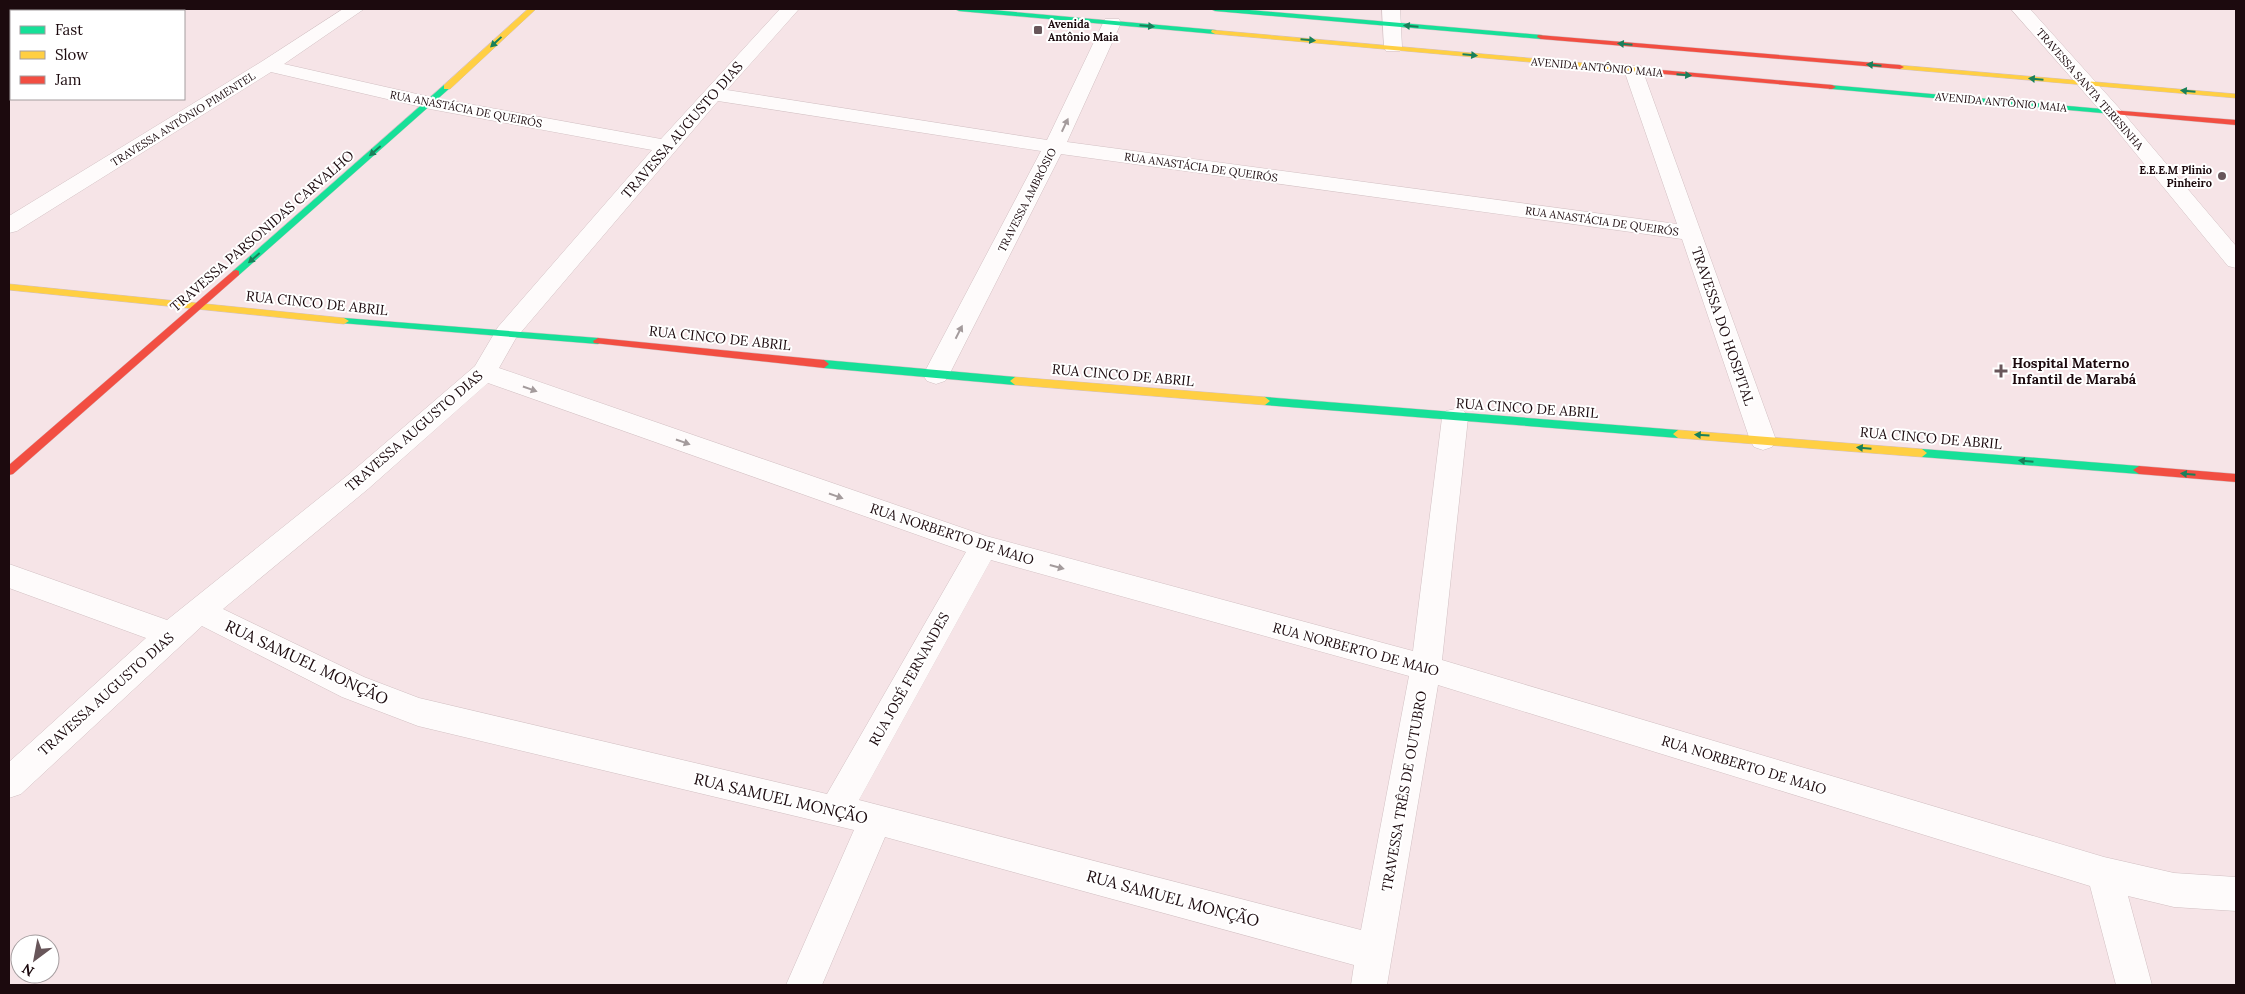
<svg xmlns="http://www.w3.org/2000/svg" width="2245" height="994" viewBox="0 0 2245 994" font-family="Lora,serif">
<style>
.lines{fill:none;stroke-linecap:round;stroke-linejoin:round}
.street-casing{stroke:#d2c0c3;stroke-width:1}
.fast-casing{stroke:#d2c0c3;stroke-width:1}
.slow-casing{stroke:#d2c0c3;stroke-width:1}
.jam-casing{stroke:#d2c0c3;stroke-width:1}
.street{fill:#fefbfb;fill-rule:evenodd}
.fast{fill:#16e098;fill-rule:evenodd}
.slow{fill:#ffcf43;fill-rule:evenodd}
.jam{fill:#f24e42;fill-rule:evenodd}
.oneway{fill:#19805a}
.oneway2{fill:#a49b9c}
.poi-dot{fill:#68565a;stroke:#fff;stroke-width:2}
.labels{text-anchor:middle;dominant-baseline:central;stroke-width:4;stroke-linejoin:round;paint-order:stroke}
.far-poi-label{font-size:11px;font-weight:bold;fill:#1c0a0e;stroke:#fff;text-anchor:start}
.far-street-label{font-size:11px;fill:#1c0a0e;stroke:#fff}
.street-label{font-size:14px;fill:#1c0a0e;stroke:#fff}
.poi-label{font-size:14px;font-weight:bold;fill:#1c0a0e;stroke:#fff;text-anchor:start}
.near-street-label{font-size:16px;fill:#1c0a0e;stroke:#fff}
</style>
<rect width="100%" height="100%" fill="#f6e4e7"/>
<g class="lines">
<defs>
<path id="street" d="M343,9H364L284,64L430,97L661,139L780,9H799L727,90L1047,140L1103,23L1105,19H1119L1121,23L1067,142L1677,224L1624,70L1627,66H1641L1776,440L1772,447L1763,450L1754,447L1750,440L1682,239L1061,154L949,375L945,381L936,384L927,381L923,375L1041,151L718,101L516,338L499,368L986,536L1413,651L1442,418L1446,411L1455,409L1464,411L1468,418L1442,660L2104,857L2174,873L2236,877V911L2174,907L2128,896L2152,985H2116L2090,886L1438,685L1387,985H1351L1354,965L885,837L822,985H786L854,830L418,726L342,697L202,626L21,794L9,798V762L146,638L9,588V564L167,620L348,475L475,366L498,327L652,150L430,109L271,72L17,231L9,233V216L261,62ZM488,383L966,552L827,794L419,698L364,677L223,609L368,489ZM991,560L1409,676L1361,930L859,800Z
M1382,9H1400L1402,47L1400,51H1386L1384,47Z
M2011,9H2030L2119,108L2236,246V268L2228,266L2105,116Z"/>
<path id="fast" d="M955,9H981L1215,30L1219,32L1215,34L959,11Z
M1211,9H1238L1541,35L1545,37L1541,39L1215,11Z
M444,85L451,87L239,275H233V271Z
M1829,85L2113,110L2117,112L2113,114L1832,89H1829Z
M344,318L598,338L603,341L598,344L341,323L339,321L341,319Z
M824,360L1015,377L1020,381L1015,385L824,368L819,364Z
M1265,397L1678,430L1683,434L1678,438L1265,405L1260,401Z
M1922,449L2139,466L2145,470L2139,474L1922,457L1917,453Z"/>
<path id="slow" d="M528,9H536L450,89H444V85Z
M1212,30L1641,68L1645,70L1641,72L1215,34L1211,32Z
M1897,65L2236,94V98L1900,69L1896,67Z
M9,284L344,318L349,321L344,324L9,290Z
M1015,377L1265,397L1270,401L1265,405L1015,385L1010,381Z
M1678,430L1922,449L1927,453L1922,457L1678,438L1673,434Z"/>
<path id="jam" d="M1538,35L1900,65L1904,67L1900,69L1541,39L1537,37Z
M1638,68L1832,85L1836,87L1832,89L1641,72H1638Z
M2110,110L2236,120V125L2113,114L2109,112Z
M236,270L239,271V275L13,474L9,475V465L233,271Z
M598,338L824,360L829,364L824,368L594,343L593,341Z
M2139,466L2236,474V482L2139,474L2133,470Z"/>
</defs>
<use href="#street" class="street-casing"/>
<use href="#fast" class="fast-casing"/>
<use href="#slow" class="slow-casing"/>
<use href="#jam" class="jam-casing"/>
<use href="#street" class="street"/>
<use href="#fast" class="fast"/>
<use href="#slow" class="slow"/>
<use href="#jam" class="jam"/>
</g>
<defs><path id="oneway-solid" d="M-6-.8H1V-3.2L6.5 0L1 3.2V.8H-6Z" transform="scale(1.25)"/></defs>
<g class="oneway">
<use href="#oneway-solid" transform="translate(1147 26) rotate(5)"/>
<use href="#oneway-solid" transform="translate(1411 26) rotate(-175)"/>
<use href="#oneway-solid" transform="translate(1308 40) rotate(5)"/>
<use href="#oneway-solid" transform="translate(496 42) rotate(137)"/>
<use href="#oneway-solid" transform="translate(1625 44) rotate(-175)"/>
<use href="#oneway-solid" transform="translate(1470 55) rotate(5)"/>
<use href="#oneway-solid" transform="translate(1874 65) rotate(-175)"/>
<use href="#oneway-solid" transform="translate(1684 75) rotate(5)"/>
<use href="#oneway-solid" transform="translate(2036 79) rotate(-175)"/>
<use href="#oneway-solid" transform="translate(2188 91) rotate(-175)"/>
<use href="#oneway-solid" transform="translate(375 151) rotate(139)"/>
<use href="#oneway-solid" transform="translate(254 258) rotate(139)"/>
<use href="#oneway-solid" transform="translate(1702 435) rotate(-176)"/>
<use href="#oneway-solid" transform="translate(1864 448) rotate(-175)"/>
<use href="#oneway-solid" transform="translate(2026 461) rotate(-175)"/>
<use href="#oneway-solid" transform="translate(2188 474) rotate(-175)"/>
</g>
<g class="oneway2">
<use href="#oneway-solid" transform="translate(1065 125) rotate(-65)"/>
<use href="#oneway-solid" transform="translate(959 332) rotate(-63)"/>
<use href="#oneway-solid" transform="translate(530 389) rotate(19)"/>
<use href="#oneway-solid" transform="translate(683 442) rotate(19)"/>
<use href="#oneway-solid" transform="translate(836 496) rotate(19)"/>
<use href="#oneway-solid" transform="translate(1057 567) rotate(15)"/>
</g>
<g class="poi-dot">
<rect x="1033" y="25" width="10" height="10" rx="2.5"/>
<circle cx="2222" cy="176" r="5"/>
<path d="M1998.5 363.5h5v5h5v5h-5v5h-5v-5h-5v-5h5z"/>
</g>
<g class="labels">
<g class="far-poi-label">
<text x="1048" y="24">Avenida<tspan x="1048" dy="13">Antônio Maia</tspan></text>
<text x="2212" y="170" text-anchor="end">E.E.E.M Plinio<tspan x="2212" dy="13">Pinheiro</tspan></text>
</g>
<g class="far-street-label">
<text transform="translate(1597 67) rotate(5)">AVENIDA ANTÔNIO MAIA</text>
<text transform="translate(2090 89) rotate(49)">TRAVESSA SANTA TERESINHA</text>
<text transform="translate(2001 102) rotate(5)">AVENIDA ANTÔNIO MAIA</text>
<text transform="translate(466 109) rotate(11)">RUA ANASTÁCIA DE QUEIRÓS</text>
<text transform="translate(183 119) rotate(-32)">TRAVESSA ANTÔNIO PIMENTEL</text>
<text transform="translate(1201 167) rotate(8)">RUA ANASTÁCIA DE QUEIRÓS</text>
<text transform="translate(1027 200) rotate(-63)">TRAVESSA AMBRÓSIO</text>
<text transform="translate(1602 221) rotate(8)">RUA ANASTÁCIA DE QUEIRÓS</text>
</g>
<g class="street-label">
<text transform="translate(682 130) rotate(-49)">TRAVESSA AUGUSTO DIAS</text>
<text transform="translate(262 231) rotate(-41)">TRAVESSA PARSONIDAS CARVALHO</text>
<text transform="translate(317 303) rotate(6)">RUA CINCO DE ABRIL</text>
<text transform="translate(1723 326) rotate(71)">TRAVESSA DO HOSPITAL</text>
<text transform="translate(720 338) rotate(6)">RUA CINCO DE ABRIL</text>
<text transform="translate(1123 375) rotate(5)">RUA CINCO DE ABRIL</text>
<text transform="translate(1527 408) rotate(4)">RUA CINCO DE ABRIL</text>
<text transform="translate(414 431) rotate(-41)">TRAVESSA AUGUSTO DIAS</text>
<text transform="translate(1931 438) rotate(5)">RUA CINCO DE ABRIL</text>
<text transform="translate(952 534) rotate(18)">RUA NORBERTO DE MAIO</text>
<text transform="translate(1356 649) rotate(15)">RUA NORBERTO DE MAIO</text>
<text transform="translate(909 679) rotate(-61)">RUA JOSÉ FERNANDES</text>
<text transform="translate(106 694) rotate(-42)">TRAVESSA AUGUSTO DIAS</text>
<text transform="translate(1744 765) rotate(17)">RUA NORBERTO DE MAIO</text>
<text transform="translate(1404 791) rotate(-80)">TRAVESSA TRÊS DE OUTUBRO</text>
</g>
<g class="poi-label">
<text x="2012" y="363">Hospital Materno<tspan x="2012" dy="16">Infantil de Marabá</tspan></text>
</g>
<g class="near-street-label">
<text transform="translate(307 662) rotate(25)">RUA SAMUEL MONÇÃO</text>
<text transform="translate(781 798) rotate(13)">RUA SAMUEL MONÇÃO</text>
<text transform="translate(1173 898) rotate(15)">RUA SAMUEL MONÇÃO</text>
</g>
</g>
<rect width="2245" height="994" fill="none" stroke="#1c0a0e" stroke-width="20"/>
<rect x="10" y="10" width="175" height="90" fill="#ffffff" stroke="#a49d9f"/>
<rect x="20" y="26" width="25" height="8" fill="#16e098" stroke="#a49d9f"/>
<text x="55" y="35" font-size="15" fill="#1c0a0e">Fast</text>
<rect x="20" y="51" width="25" height="8" fill="#ffcf43" stroke="#a49d9f"/>
<text x="55" y="60" font-size="15" fill="#1c0a0e">Slow</text>
<rect x="20" y="76" width="25" height="8" fill="#f24e42" stroke="#a49d9f"/>
<text x="55" y="85" font-size="15" fill="#1c0a0e">Jam</text>
<g transform="translate(35 959) rotate(212)"><circle r="24" fill="#ffffff" stroke="#a49d9f"/>
<path d="M0-4L9 19L0 12L-9 19Z" fill="#68565a"/>
<text y="-8" font-size="14" font-weight="bold" text-anchor="middle" fill="#1c0a0e">N</text>
</g>
</svg>
